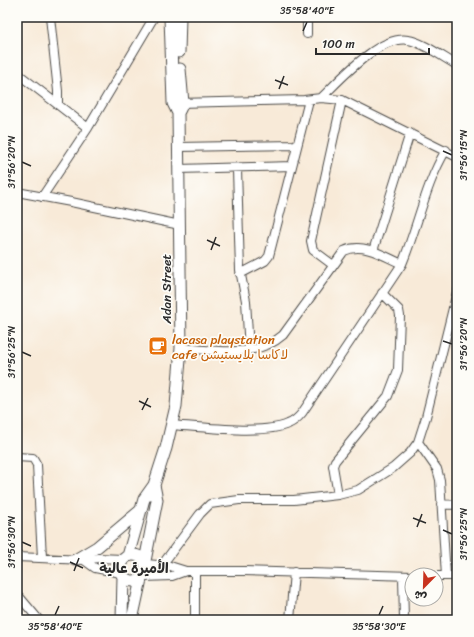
<svg xmlns="http://www.w3.org/2000/svg" width="474" height="637" viewBox="0 0 474 637" font-family="Sriracha,'Playpen Sans Arabic',sans-serif">
<style>
.lines{fill:none;stroke-linecap:round;stroke-linejoin:round}
.street-casing{stroke:#4a4845;stroke-width:10}
.secondary-casing{stroke:#4a4845;stroke-width:13}
.street{stroke:#fff;stroke-width:8}
.secondary{stroke:#fff;stroke-width:11}
.ticks{fill:none;stroke:#2b2b2b;stroke-width:1.5}
.labels{text-anchor:middle;dominant-baseline:central;stroke-width:3.5;stroke-linejoin:round;paint-order:stroke}
.street-label{font-size:13px;fill:#2b2b2b;stroke:#fdfcf7}
.food-label{font-size:13px;fill:#c56008;stroke:#fdfcf7;text-anchor:start}
.neighbourhood-label{font-size:14px;font-weight:bold;fill:#2b2b2b;stroke:#fdfcf7}
.neatline{fill:none;stroke:#2b2b2b;stroke-width:1.5}
.ticks-label{font-size:10px;text-anchor:middle;fill:#2b2b2b}
</style>
<rect width="100%" height="100%" fill="#fdfcf7"/>
<filter id="ink" filterUnits="userSpaceOnUse"><feTurbulence type="fractalNoise" baseFrequency=".025" numOctaves="2"/><feDisplacementMap in="SourceGraphic" scale="8" xChannelSelector="R" yChannelSelector="G"/><feConvolveMatrix kernelMatrix="1 2 1 2 8 2 1 2 1" color-interpolation-filters="sRGB"/></filter>
<filter id="wash" filterUnits="userSpaceOnUse"><feTurbulence type="fractalNoise" baseFrequency=".012" numOctaves="4" result="noise"/><feDisplacementMap in="SourceGraphic" scale="16" xChannelSelector="R" yChannelSelector="G"/><feGaussianBlur stdDeviation="0.9" result="paint"/><feColorMatrix in="noise" values="0 0 0 0 0 0 0 0 0 0 0 0 0 0 0 0 0 1.4 0 .05"/><feComposite in="paint" operator="in"/></filter>
<g filter="url(#wash)">
<rect width="100%" height="100%" fill="#f8ead8"/>
</g>
<g filter="url(#ink)">
<g class="lines">
<defs>
<path id="street" d="M50,17L58,91V104
M307,17V34
M17,73L88,128
M321,98C340,80 379,35 408,40C423,42 444,58 457,65
M178,103L304,100L321,98L342,100L457,157
M178,147L297,145
M178,169L292,166
M237,169L240,270L246,301L249,350
M17,192L71,202L180,225
M42,197L88,128L154,17
M373,251L410,133
M333,265L313,250L311,241L342,100
M240,274L265,261L269,256L309,100
M181,348C214,350 256,359 283,335L344,251C364,242 384,256 402,264
M171,425C200,427 263,435 288,424C293,422 298,418 302,413L402,264C418,226 425,185 446,150
M418,442L437,469L440,480L446,576
M17,457L33,458L37,465L42,557
M338,495L333,466L335,461L388,396L398,370L400,316L399,310L382,293
M441,504L457,505
M17,557L84,560L98,558L123,559
M84,560L95,568L121,573
M146,564L170,566L186,571H244L412,576
M162,565L200,514L210,504L239,500H294L338,495L358,490L393,468L410,453L418,442L426,417L457,292
M403,576L404,620
M436,576H457
M144,577L172,576L186,571
M17,594L39,620
M195,620V571
M290,620L294,572"/>
<path id="secondary" d="M179,52L180,17
M178,113L183,103L180,69
M120 568a13 13 0 1 1 26 0a13 13 0 1 1-26 0Z
M128,556L144,499L154,485L166,448L176,406L181,348L178,113L173,103L170,17
M75,560L97,547L141,510
M145,561L157,500L154,485
M122,620L123,576
M132,620L141,579"/>
</defs>
<use href="#street" class="street-casing"/>
<use href="#secondary" class="secondary-casing"/>
<use href="#street" class="street"/>
<use href="#secondary" class="secondary"/>
</g>
</g>
<path class="ticks" d="M303,31L307,22M275,80L288,85M279,89L284,76M443,151L452,155M22,162L31,166M207,240L220,246M211,250L216,237M443,341L452,344M22,352L31,356M139,401L151,407M142,410L148,398M413,518L426,523M417,527L422,514M443,530L452,534M22,542L31,546M70,562L83,568M74,571L79,558M55,615L59,606M379,615L383,606"/>
<defs>
<symbol id="cafe-square" viewBox="-11 -11 22 22"><rect x="-9" y="-9" width="18" height="18" rx="4" fill="#e8710a" stroke="#fdfcf7"/><path d="M-5.5-4.5H6V0H3Q3 3.5 0 3.5H-2.5Q-5.5 3.5-5.5 0ZM3-3.2v2h1.7v-2ZM-6 4.5H4V6H-6Z" fill="#fff"/></symbol>
</defs>
<g fill-rule="evenodd">
<use href="#cafe-square" x="147" y="335" width="22" height="22"/>
</g>
<g class="labels">
<g class="street-label">
<text transform="translate(166 289) rotate(-90)">Adan Street</text>
</g>
<g class="food-label">
<text x="172" y="339">lacasa playstation<tspan x="172" dy="15">cafe لاكاسا بلايستيشن</tspan></text>
</g>
<g class="neighbourhood-label">
<text x="134" y="568">الأميرة عالية</text>
</g>
</g>
<rect width="474" height="637" fill="none" stroke="#fdfcf7" stroke-width="44"/>
<g transform="translate(424 587) rotate(203)"><circle r="19" fill="#fdfcf7" stroke="#a9a8a5"/>
<path d="M0-3L7 15L0 10L-7 15Z" fill="#c8321e"/>
<text y="-6" font-size="11" font-weight="bold" text-anchor="middle" fill="#2b2b2b">ش</text>
</g>
<path d="M316 48v6h113v-6" fill="none" stroke="#2b2b2b" stroke-width="2"/>
<text x="322" y="48" font-size="12" fill="#2b2b2b" stroke="#fdfcf7" stroke-width="3" paint-order="stroke">100 m</text>
<rect x="22" y="22" width="430" height="593" class="neatline"/>
<g class="ticks-label">
<text x="307" y="14">35°58'40"E</text>
<text transform="translate(463 155) rotate(-90)" y="4">31°56'15"N</text>
<text transform="translate(11 162) rotate(-90)" y="4">31°56'20"N</text>
<text transform="translate(463 344) rotate(-90)" y="4">31°56'20"N</text>
<text transform="translate(11 352) rotate(-90)" y="4">31°56'25"N</text>
<text transform="translate(463 534) rotate(-90)" y="4">31°56'25"N</text>
<text transform="translate(11 542) rotate(-90)" y="4">31°56'30"N</text>
<text x="55" y="630">35°58'40"E</text>
<text x="379" y="630">35°58'30"E</text>
</g>
</svg>
